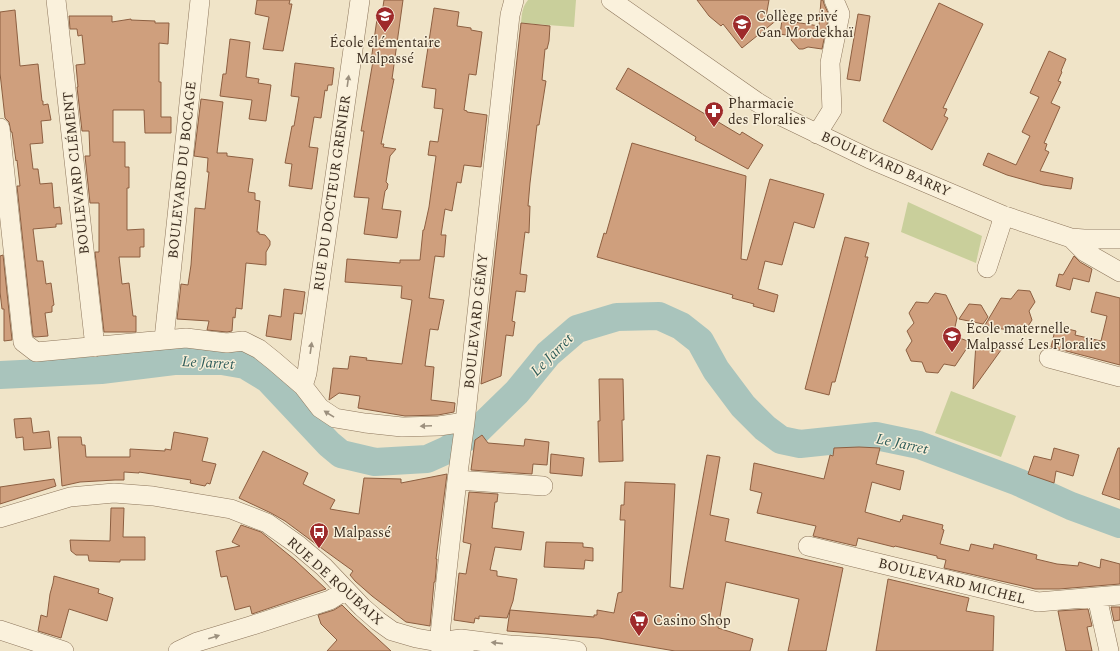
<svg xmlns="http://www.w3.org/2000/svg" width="1120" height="651" viewBox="0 0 1120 651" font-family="Spectral,serif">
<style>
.green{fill:#c9cf9b}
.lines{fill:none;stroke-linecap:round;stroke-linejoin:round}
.river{stroke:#a9c4bc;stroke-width:28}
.building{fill:#cf9f7d;stroke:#8d5f41}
.minor-casing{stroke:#8d765c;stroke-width:20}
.minor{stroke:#faf1dc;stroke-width:19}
.oneway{fill:#9c907e}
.labels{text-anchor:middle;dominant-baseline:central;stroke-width:3;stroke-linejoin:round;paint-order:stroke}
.poi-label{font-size:14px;fill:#3d2e20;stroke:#f7eed8;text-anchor:start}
.street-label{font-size:14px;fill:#3d2e20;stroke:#f7eed8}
.water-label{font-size:15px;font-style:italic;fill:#2f5d5a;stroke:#f7eed8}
</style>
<rect width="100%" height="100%" fill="#f0e4c8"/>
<path class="green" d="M528,0H576L574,27L521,23C522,14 522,7 528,0Z
M908,202L982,236L976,263L901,232Z
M951,391L1016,416L1001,457L935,433Z"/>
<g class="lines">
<path class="river" d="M0,375L101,370L174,361H222L245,365L268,379L329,444L341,454L375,462L427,459L447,450L478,430L517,392L548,354L577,329L617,317L659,316L681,326L700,341L716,370L743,406L765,428L781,440L800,444L876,436L919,445L1018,482L1071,506L1120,524"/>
</g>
<path class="building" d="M257,0H290L289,4H292L283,51L263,49L269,17L255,14Z
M384,0H403L392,79H394L381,144H384L383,147L396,149L390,156L386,182L388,184L387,189L385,191L382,209L401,211L397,238L364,234L369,198L354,197L364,131H361L373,61H371L377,19L381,20Z
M697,0H769L766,17L778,19L742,48L723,24L721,26L709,16Z
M821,0H823L824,4L829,15L822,49L808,47L803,49H799L791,40L792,36L780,34L782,20L819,26Z
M939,3L983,24L943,108L947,109L944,116L948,118L932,150L883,121Z
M434,8L459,12L457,26L471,28V30L482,32L476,75L469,74L464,110L467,111V112L487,115L481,167L464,165L461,183L457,182L452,211L445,209L441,235H446L444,257L435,256L429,298L444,300L438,330L430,329L425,366L434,367L431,400L455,403L454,412L438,415L405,416L358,408L360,396L339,393L329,400L333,368L348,369L350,356L367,358L366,360L402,364L412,300L401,298L402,286L345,282L347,259L400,263V260H420L423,230H424L429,207L436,156L428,155L430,141L438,142L443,109L434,108L436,89L422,87Z
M15,10L20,66L38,64L42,101H43V105L48,104L51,120L41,121L43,143L30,144L33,169H38L40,184L52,183L54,208L60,207L62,224H56V227L33,229L37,261H43L46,284L51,283L54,305L52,306V312L45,313L48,336L35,337L33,336L17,186H20L17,160L16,161L12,132H11L9,122L5,118L0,73V12Z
M858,14L870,16L860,81L847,79Z
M69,16H112V22L131,19V20L155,21V23H169L168,44L159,43V82H161V117H171V133H145L144,110H113V142H125V167H129V188H127V230L144,229V247H140V257H119L122,284L129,283L133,316H136V332H104L95,252H99V203H90L85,156H90L89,131H82L77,87H78L76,65L85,64L82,35L78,36L77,29H70Z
M521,23L550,26L549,41L547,49H545L542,80L546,81L539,125H537L530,183L528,206H530L529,233L525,232L520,274L527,275L525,292L516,291L512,321L515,322L513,336L506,335L501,376L481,384Z
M230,39L250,42L246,77L259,79L258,83L271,85L266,121L249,119L252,100L220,96L223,74H226Z
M1049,51L1066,59L1061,71L1062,72L1058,81L1061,82L1051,103L1060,107L1044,143L1047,144L1045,150L1049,152L1040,171L1073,178L1071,189L1043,185L1007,175L983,165L988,153L1016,165L1030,136L1022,132L1039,97L1030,93Z
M295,63L334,68L332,85H328L327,91L325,90L321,118L314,117L309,147L318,148L312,189L289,186L292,164L285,163L292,126H294L299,97L291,96Z
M628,68L740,135L742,132L763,145L748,169L695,140L696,137L616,89Z
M201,99L223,102L217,153H227V156L253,159L248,192L255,193V200L260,201L257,232H259V234L265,235L270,241V245L266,252V265L246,263L242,309L236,308L235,318L233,317L232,331L227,332L207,330L209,321L177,319L181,284L188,285L191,265L195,208L205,209L209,172H207L208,158L194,156Z
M632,143L746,176L741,259L747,260L770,179L824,194L814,228L794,222L782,265L765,261L758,289L778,295L774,312L753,306L754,304L732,298L733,295L597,257L604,233L606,234Z
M845,237L869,243L865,257H868L835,382H832L829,395L805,389Z
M3,255L12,340L4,341V309H2L0,292V256Z
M1074,256L1080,262L1092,269L1089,282L1073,278L1070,290L1056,286L1059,274L1063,275Z
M284,289L305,292L302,314L294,313L291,340L266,336L269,315L281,317Z
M1018,290L1030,291L1035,302L1029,311L1032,320L1025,331L1002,329L985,325L1001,298L1011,299Z
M1096,292L1120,298V365L1051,347L1056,326L1076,331L1075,335L1101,341L1107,316L1091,312Z
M935,293L946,295L957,318L953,336L971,342L955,366L944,364L938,373L926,372L922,362L911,361L906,350L912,341L907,331L914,323L909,313L916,302L928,303Z
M969,304L981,305L988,317L983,324L959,319Z
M976,343L1001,350L973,389Z
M599,379H623L624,420H622L623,461L599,462L598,421H600Z
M31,418L33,433L49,431L51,448L24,450L23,437L16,438L14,419Z
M174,432L208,438L202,461L216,464L210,484L207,483L205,486L190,483L191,480L139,472V473L124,472V480H115L80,482L62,486L58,437H81L82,445H85L86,457H130V449L165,451V449L171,450Z
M482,435L488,443L524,446L525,439L549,442L547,465L533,464L532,474L471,470L475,440Z
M859,447L880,448L876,464L904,471L900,490L872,482L865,512L900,522L901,519L902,520L903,515L943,525L942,529L944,530L940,544L969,551L971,544L993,549L994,544L1037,555L1036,559L1057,564L1078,566L1079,562L1100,568L1101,559L1120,564V584L1059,589H1035L1027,587L944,568L946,560L937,558V556L895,546L894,547L858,538L856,546L813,536L816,526L757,513L762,493L750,490L754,463L824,479L830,455L833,456L834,448Z
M1054,448L1079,455L1073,476L1056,471L1054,483L1028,474L1034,456L1051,460Z
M1118,448H1120V500L1102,494Z
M263,451L308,473L303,484L335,500L330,509L359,514L364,478L401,479V483L447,474L436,559H437L435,582H434L430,626L406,622L372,596L355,581L350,575L353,571L324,550L285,521L271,513L239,498Z
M551,454L584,458L582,476L550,473Z
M707,455L720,457L710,515L729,519L725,541L843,568L826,651H788L799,599L726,582L718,628L753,639L750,651H675L599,638L507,631L510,610L594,617V615H597V610L614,613L618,593L622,592L625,520H620L621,505H624L625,482L675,484L670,587L683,589Z
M54,479L56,486L0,504V487Z
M469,492L498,494L497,502H495L492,528L524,532L521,550L495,547L490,570L497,571V576L517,579L513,601L507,618L479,616V619L475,618L474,623L454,620L459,573L466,574L471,544L463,542Z
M111,508H124L123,537H145V560H120V562L89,561L88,555H76L71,551L70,540L110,541Z
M241,525L261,532L295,560L326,589L252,614L250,606L235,610L227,576L221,577L216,551L240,546L232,542Z
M546,542L583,543V547L593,548V561L585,560L584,569L544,567Z
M54,576L99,589L98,593L113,598L107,621L69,609L61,638L38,631L41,615L47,617L50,594L53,583Z
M888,579L969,598L966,611L994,616L993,651H876Z
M342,605L354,617L391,651H327L337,640L321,624L318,615L334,610Z
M1111,607H1120V620L1114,621Z
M1088,609L1092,626L1087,627L1092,651H1066L1058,611Z"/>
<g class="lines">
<defs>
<path id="minor" d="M56,0L95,347
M611,0L757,102L777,114L870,159L1002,215L1071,238L1084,239H1120
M0,128L23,342L36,352L186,338L227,343L243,341L259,349L274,361L303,386L320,408L335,418L365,423L402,427L439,426L465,422
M817,134L832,110L830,63L840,14L834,0
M1071,238L1085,252L1120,272
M987,268L1001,225L1002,215
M164,339L200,0
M1049,358L1120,377
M303,386L307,373L360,0
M457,480L543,486
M0,518L70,497L114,493L153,496L231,509L267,523L298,545L324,567L362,607L378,621L392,631L416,638L439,642L464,651
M808,546L1038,602L1120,595
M1097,597L1109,651
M0,630L64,651
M446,641L461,639L510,645L543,647L577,651
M178,651L197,642L250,626L330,600L346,590
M441,651L439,642L441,625L457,480L465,422L510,15L514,0"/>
</defs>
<use href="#minor" class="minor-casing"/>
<use href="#minor" class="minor"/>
</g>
<defs><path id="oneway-solid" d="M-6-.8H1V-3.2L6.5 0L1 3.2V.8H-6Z"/></defs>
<g class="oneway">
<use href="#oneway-solid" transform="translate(348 81) rotate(-82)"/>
<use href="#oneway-solid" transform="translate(311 348) rotate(-82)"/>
<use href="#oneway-solid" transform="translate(329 414) rotate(-148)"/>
<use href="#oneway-solid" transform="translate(426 426) rotate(178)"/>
<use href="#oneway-solid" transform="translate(214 637) rotate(-17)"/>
<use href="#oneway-solid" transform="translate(497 643) rotate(-174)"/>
</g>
<defs>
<symbol id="school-pin" viewBox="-11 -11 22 30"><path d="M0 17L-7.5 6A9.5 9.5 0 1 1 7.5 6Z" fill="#9e2a2b" stroke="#f7eed8"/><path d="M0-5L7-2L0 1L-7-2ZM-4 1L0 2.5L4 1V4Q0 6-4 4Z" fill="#fff"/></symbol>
<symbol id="pharmacy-pin" viewBox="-11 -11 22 30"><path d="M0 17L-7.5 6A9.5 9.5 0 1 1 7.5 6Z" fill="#9e2a2b" stroke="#f7eed8"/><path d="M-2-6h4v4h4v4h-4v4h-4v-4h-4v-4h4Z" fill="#fff"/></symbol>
<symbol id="bus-pin" viewBox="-11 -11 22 30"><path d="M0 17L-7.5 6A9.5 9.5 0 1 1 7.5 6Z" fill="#9e2a2b" stroke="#f7eed8"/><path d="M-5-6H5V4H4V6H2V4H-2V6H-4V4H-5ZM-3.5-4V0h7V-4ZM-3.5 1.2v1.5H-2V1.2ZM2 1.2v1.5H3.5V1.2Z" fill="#fff"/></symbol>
<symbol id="supermarket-pin" viewBox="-11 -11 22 30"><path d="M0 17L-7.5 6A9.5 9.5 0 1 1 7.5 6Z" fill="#9e2a2b" stroke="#f7eed8"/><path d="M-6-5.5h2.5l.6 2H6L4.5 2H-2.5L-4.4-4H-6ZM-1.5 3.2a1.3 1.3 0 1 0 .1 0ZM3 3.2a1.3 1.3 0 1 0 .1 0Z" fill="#fff"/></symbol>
</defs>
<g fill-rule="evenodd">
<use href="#school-pin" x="374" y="5" width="22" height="30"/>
<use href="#school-pin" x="731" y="13" width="22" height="30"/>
<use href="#pharmacy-pin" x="703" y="100" width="22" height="30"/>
<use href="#school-pin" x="941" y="325" width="22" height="30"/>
<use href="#bus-pin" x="308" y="521" width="22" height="30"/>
<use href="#supermarket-pin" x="628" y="609" width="22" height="30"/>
</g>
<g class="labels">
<g class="poi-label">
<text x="756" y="16">Collège privé<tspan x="756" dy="16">Gan Mordekhaï</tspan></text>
<text x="385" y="42" text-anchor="middle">École élémentaire<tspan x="385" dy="16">Malpassé</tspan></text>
<text x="728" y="103">Pharmacie<tspan x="728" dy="16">des Floralies</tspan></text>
<text x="966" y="328">École maternelle<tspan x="966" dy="16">Malpassé Les Floralies</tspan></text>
<text x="333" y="532">Malpassé</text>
<text x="653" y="620">Casino Shop</text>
</g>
<g class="street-label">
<text transform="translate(886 164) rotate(24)">BOULEVARD BARRY</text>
<text transform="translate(182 170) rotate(-84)">BOULEVARD DU BOCAGE</text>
<text transform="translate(76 173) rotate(-96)">BOULEVARD CLÉMENT</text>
<text transform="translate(332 193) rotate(-82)">RUE DU DOCTEUR GRENIER</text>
<text transform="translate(476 321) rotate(-84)">BOULEVARD GÉMY</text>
<text transform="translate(335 581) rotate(42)">RUE DE ROUBAIX</text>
<text transform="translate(952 581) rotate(14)">BOULEVARD MICHEL</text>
</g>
<g class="water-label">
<text transform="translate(552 355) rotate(-45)">Le Jarret</text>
<text transform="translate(208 363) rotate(3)">Le Jarret</text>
<text transform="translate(902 444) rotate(12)">Le Jarret</text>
</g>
</g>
</svg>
